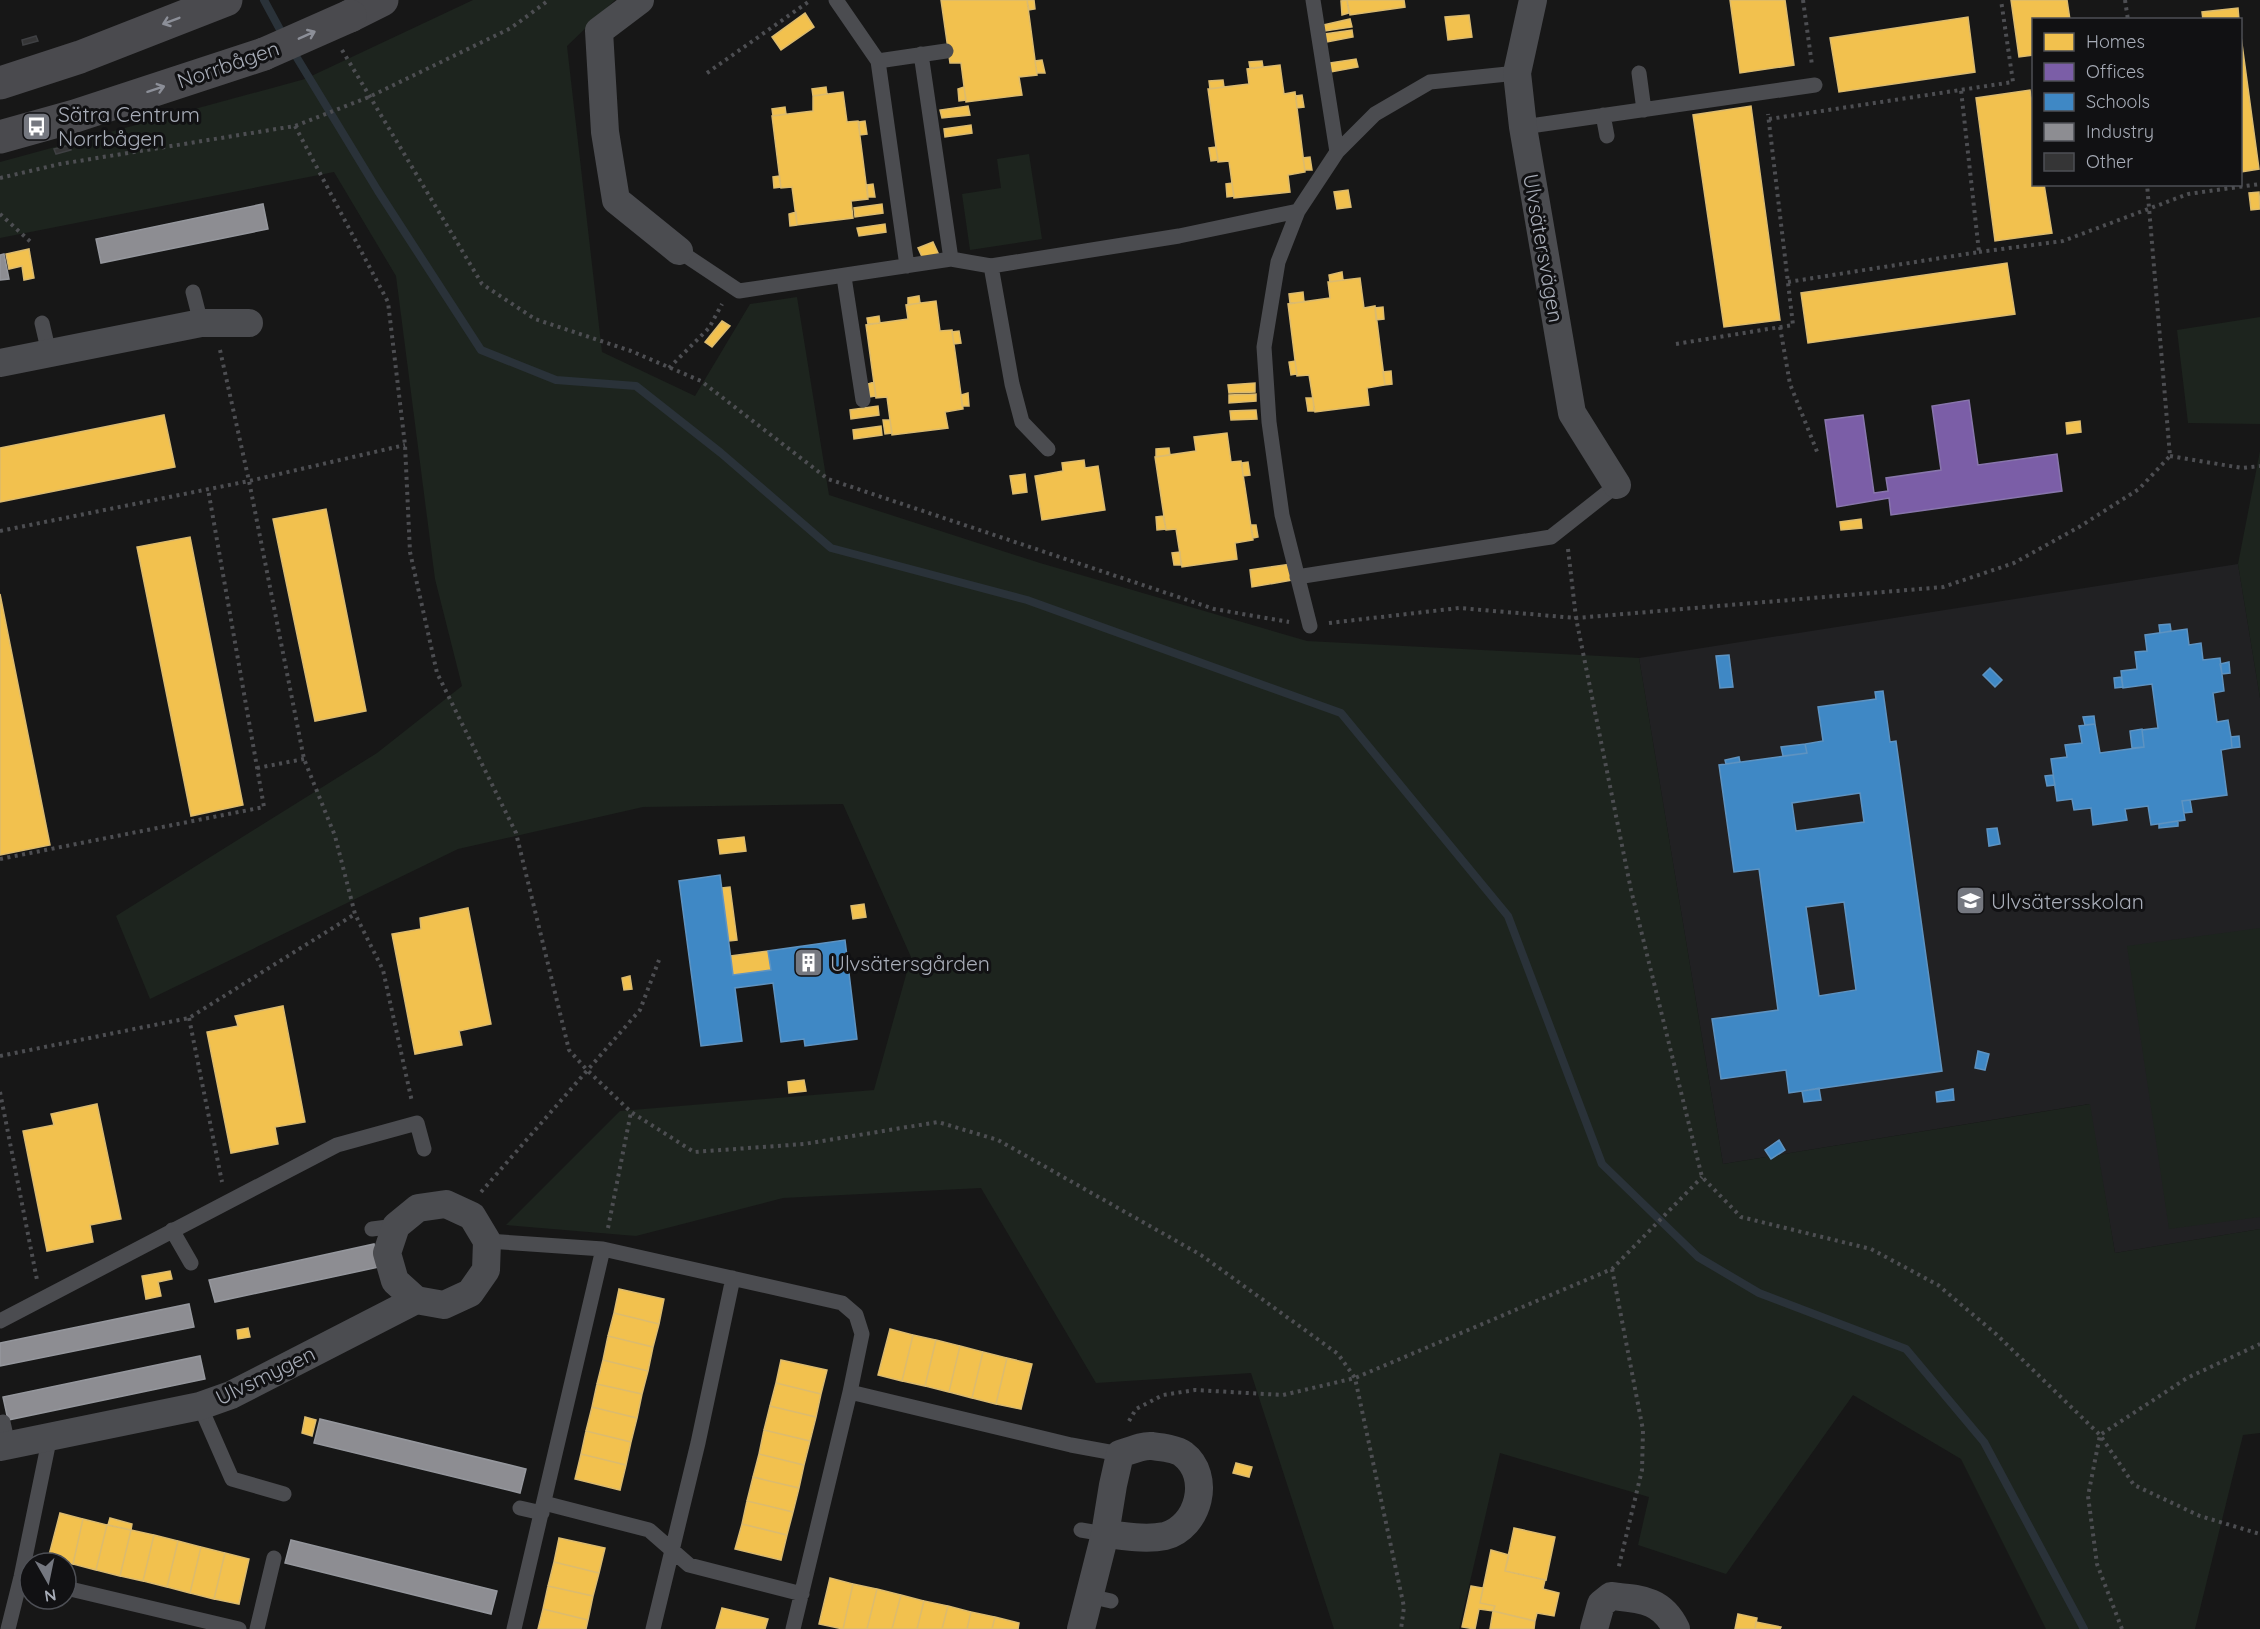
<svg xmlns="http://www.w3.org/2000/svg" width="2260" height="1629" viewBox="0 0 2260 1629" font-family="Quicksand,sans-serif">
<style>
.built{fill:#212123}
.green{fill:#1d241e}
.homes{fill:#f2c14e;stroke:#dcbb6e;stroke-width:1.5}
.offices{fill:#7b5ea7;stroke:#8876ac;stroke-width:1.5}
.schools{fill:#3f88c5;stroke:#5e93c1;stroke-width:1.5;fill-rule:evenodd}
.industry{fill:#8d8d92;stroke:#95979d;stroke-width:1.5}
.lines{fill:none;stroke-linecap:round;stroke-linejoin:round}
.stream{stroke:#2a3239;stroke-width:8}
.building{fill:#353536;stroke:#3f4043;stroke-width:1.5}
.path{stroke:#4d4e52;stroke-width:4;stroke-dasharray:3 4.5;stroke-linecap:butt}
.lane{stroke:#4b4c50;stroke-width:15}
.street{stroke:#4b4c50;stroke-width:28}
.secondary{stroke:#4a4a4e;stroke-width:33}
.secondary-bridge{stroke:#4a4a4e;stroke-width:33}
.oneway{stroke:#8c8f98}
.labels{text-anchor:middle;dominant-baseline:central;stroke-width:6;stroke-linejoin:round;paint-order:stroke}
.street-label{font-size:21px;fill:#a8adb8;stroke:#111113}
.poi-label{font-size:21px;fill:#a8adb8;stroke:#111113;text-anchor:start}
</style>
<rect width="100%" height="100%" fill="#171717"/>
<path class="built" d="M2238,564L2260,698V1229L2115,1253L2089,1104L1723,1164L1639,658Z"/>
<path class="green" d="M473,0H615L567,46L602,352L695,396L750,304L797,297L829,495L1040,563L1307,641L1639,658L1723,1164L2090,1104L2115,1253L2260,1229V1433L2243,1435L2195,1629H2046L1961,1459L1853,1395L1726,1574L1638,1545L1649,1497L1500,1453L1459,1629H1334L1251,1373L1096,1383L981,1188L783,1198L636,1236L506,1225L620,1111L874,1090L911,957L843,804L643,807L458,849L150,999L116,916L377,753L462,686L435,579L396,276L334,172L0,238V162L305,79Z
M1029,154L1042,239L970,250L962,194L1001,188L997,159Z
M2260,317V424L2188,423L2177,330Z
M2260,451V698L2238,564Z
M2260,928V1217L2169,1229L2127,946Z"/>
<path class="homes" d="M941,0H1027L1037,75L1019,77L1022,95L966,102L961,63H950Z
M1027,0H1034L1035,9L1029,10Z
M1347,0H1404L1405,7L1350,15Z
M1347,0L1349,13L1342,15L1341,1Z
M1730,0H1785L1794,65L1740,73Z
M2011,0H2067L2070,20H2034V55L2019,57Z
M2238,8L2239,20H2203L2202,12Z
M805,13L814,27L781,50L772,37Z
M1469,15L1472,37L1448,40L1445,17Z
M1968,17L1975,72L1839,92L1830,38Z
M1350,19L1352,27L1325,31L1323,25Z
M2240,29L2259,169L2240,172Z
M1352,30L1353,37L1326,42L1325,34Z
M1356,59L1358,67L1331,72L1329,63Z
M1042,60L1045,73H1037L1035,61Z
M1262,61L1263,67L1250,68L1249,62Z
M1280,65L1284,94L1295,92L1305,172L1288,175L1290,192L1234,198L1229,161L1218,162L1208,89L1249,84L1247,69Z
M1223,80L1224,87L1210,89L1209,81Z
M826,87L827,94L813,96L812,89Z
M964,87L966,100L959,101L958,89Z
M2030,90L2034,116V184H2044L2052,233L1995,241L1976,98Z
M843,92L847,122L858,121L868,199L851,201L853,218L797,225L792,187L781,188L772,116L813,111V96Z
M1302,95L1304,107L1297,108L1296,96Z
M968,106L970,115L942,118L940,110Z
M1751,106L1780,320L1724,327L1693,115Z
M785,107L786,114L773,116L772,109Z
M865,121L867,134L860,135L859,122Z
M971,125L972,133L945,137L944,129Z
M1216,147L1218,160L1211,161L1209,148Z
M1310,157L1312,170H1305L1303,158Z
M779,176L781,187L774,188L773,177Z
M1232,183L1234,196L1227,197L1226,184Z
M873,184L875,197H868L867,185Z
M1348,190L1351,207L1337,209L1334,192Z
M2259,192L2260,209L2251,210L2249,193Z
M882,204L883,213L855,217L854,208Z
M796,212L797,225L790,226L789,214Z
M885,224L886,232L859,236L857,228Z
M933,242L939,255L924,261L918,248Z
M29,249L34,278L24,280L22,266L9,269L6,254Z
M2007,263L2015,314L1808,343L1801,293Z
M1342,272L1343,280L1330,282L1329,275Z
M1360,278L1364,308L1375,306L1385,385L1367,388L1369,405L1315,412L1309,375L1297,376L1288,304L1330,298L1328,282Z
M1303,292L1304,302L1290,303L1289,294Z
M919,296L920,303L908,305V298Z
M936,301L940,331L952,330L963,409L945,412L948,428L892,435L887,397L876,398L866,325L908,319L906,305Z
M1383,307L1384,319L1376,320L1375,308Z
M879,316L880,323L868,324L867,318Z
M722,321L730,326L712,347L705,342Z
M959,331L961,343L954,344L952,332Z
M1295,361L1297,374L1291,375L1289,362Z
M1391,371L1392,384L1385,385L1383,372Z
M874,382L876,396L870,397L868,384Z
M1255,383V392L1229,393L1228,385Z
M968,393L969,406H962L961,395Z
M1256,394V401L1229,403V395Z
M1306,398H1313L1314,411H1308Z
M878,406L879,415L851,419L850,410Z
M1256,410L1257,419L1231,420L1230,411Z
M164,415L175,467L0,502V448Z
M883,420H890L892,433L885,434Z
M2080,421L2081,432L2067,434L2066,423Z
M881,426L882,435L854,439L853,430Z
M1227,433L1231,462L1241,461L1253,540L1235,543L1237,559L1182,567L1176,529L1166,530L1155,457L1196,451L1194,437Z
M1169,448L1170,455L1156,457V449Z
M1084,460L1085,468L1098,466L1105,510L1042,520L1035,476L1063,471L1062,463Z
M1248,462L1250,475L1243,476L1242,463Z
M1025,474L1027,492L1013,494L1010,476Z
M326,509L366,711L315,721L273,519Z
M1163,516L1166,529L1157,530L1156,517Z
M1861,519L1862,528L1841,530L1840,522Z
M1251,525H1256L1258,537L1253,538Z
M190,537L243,805L191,816L137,547Z
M1180,552L1181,565H1174L1172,553Z
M1291,564L1293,580L1252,587L1250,570Z
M0,594L50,845L0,855Z
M744,837L746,851L720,854L718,840Z
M730,887L737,940L729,941L722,888Z
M864,904L866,917L853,919L851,906Z
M468,908L491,1024L459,1031L462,1045L415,1054L392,934L421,929L420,918Z
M768,951L771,970L733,975L731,956Z
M630,976L632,989L624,990L622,978Z
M283,1006L305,1122L275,1127L278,1144L231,1153L207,1032L238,1026L235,1016Z
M804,1080L806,1091L789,1093L788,1082Z
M97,1104L121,1219L90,1225L93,1242L47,1251L23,1131L54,1125L51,1114Z
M170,1271L172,1279L158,1282L161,1296L146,1299L142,1276Z
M619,1289L664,1299L659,1324L614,1313Z
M614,1313L659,1324L653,1347L608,1336Z
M248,1328L250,1337L238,1339L237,1330Z
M890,1329L913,1335L902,1381L878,1375Z
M913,1335L936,1340L925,1386L902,1381Z
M608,1336L653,1347L648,1371L603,1360Z
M936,1340L960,1346L949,1392L925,1386Z
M960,1346L983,1352L972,1398L949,1392Z
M983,1352L1007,1358L996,1404L972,1398Z
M1007,1358L1032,1364L1021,1409L996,1404Z
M603,1360L648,1371L642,1394L597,1384Z
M781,1360L827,1370L821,1394L776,1383Z
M776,1383L821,1394L816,1417L770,1406Z
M597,1384L642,1394L637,1418L592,1407Z
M770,1406L816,1417L810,1441L764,1430Z
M592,1407L637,1418L631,1442L586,1431Z
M305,1417L316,1420L312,1436L302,1433Z
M764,1430L810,1441L804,1465L759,1454Z
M586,1431L631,1442L626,1465L581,1454Z
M581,1454L626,1465L620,1490L575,1479Z
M759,1454L804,1465L799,1488L753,1477Z
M1236,1463L1252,1467L1249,1477L1233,1473Z
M753,1477L799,1488L793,1512L747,1501Z
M747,1501L793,1512L787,1535L742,1524Z
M60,1513L83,1519L73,1564L48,1559Z
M110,1518L132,1524L131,1530L108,1525Z
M83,1519L107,1525L96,1570L73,1564Z
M742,1524L787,1535L781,1560L735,1549Z
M107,1525L131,1530L120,1576L96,1570Z
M1514,1528L1555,1537L1546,1580L1505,1571Z
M131,1530L154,1535L143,1581L120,1576Z
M154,1535L178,1541L167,1587L143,1581Z
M559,1538L605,1548L599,1573L554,1562Z
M178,1541L201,1547L190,1593L167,1587Z
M201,1547L225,1553L214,1599L190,1593Z
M1491,1550L1509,1555L1505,1571L1545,1580L1543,1589L1559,1593L1554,1616L1537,1613L1535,1621L1493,1611L1495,1606L1480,1603Z
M225,1553L249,1559L239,1604L214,1599Z
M554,1562L599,1573L593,1596L548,1586Z
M830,1578L853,1584L843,1629L819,1624Z
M853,1584L877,1589L867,1629H843Z
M548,1586L593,1596L588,1620L543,1609Z
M1471,1586L1483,1588L1480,1603L1495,1606L1493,1611L1479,1609L1475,1629L1462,1627Z
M877,1589L901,1595L892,1629H867Z
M901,1595L924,1601L917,1629H892Z
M924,1601L948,1606L942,1629H917Z
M948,1606L971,1612L967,1629H942Z
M722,1608L768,1619L765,1629H716Z
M543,1609L588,1620L586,1629H538Z
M1493,1611L1535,1621L1534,1629H1490Z
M971,1612L995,1617L992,1629H967Z
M1738,1614L1757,1618L1755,1629H1735Z
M995,1617L1019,1623L1018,1629H992Z
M1756,1622L1781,1627L1780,1629H1755Z"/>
<path class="offices" d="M1969,400L1978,465L2057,454L2062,491L1891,515L1889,498L1837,507L1825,420L1863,415L1874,493L1888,491L1886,478L1941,470L1932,406Z"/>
<path class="schools" d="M2170,624L2171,631L2160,633L2159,625Z
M2187,629L2189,645L2201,643L2203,660L2220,658L2224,691L2213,693L2217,722L2228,720L2231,737L2232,748L2221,750L2227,795L2182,801L2185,820L2151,825L2148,806L2125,809L2127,820L2093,825L2091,808L2074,810L2072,799L2057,801L2051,759L2067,757L2065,745L2082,743L2079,726L2095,724L2100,753L2144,747L2142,730L2158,728L2152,684L2123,688L2121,671L2137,669L2135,652L2147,651L2145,635Z
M1729,655L1733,687L1720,688L1716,656Z
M2229,662L2230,673L2222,674L2220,664Z
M1990,668L2002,680L1995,687L1983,675Z
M2121,677L2123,687L2115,688L2114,678Z
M1883,691L1890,742L1896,741L1942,1071L1789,1093L1786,1070L1721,1079L1712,1019L1778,1010L1759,869L1734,872L1719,765L1807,753L1805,744L1823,741L1818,707L1876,699L1875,692ZM1860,793L1864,822L1796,831L1792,803ZM1844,902L1856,990L1819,996L1806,907Z
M2094,716L2095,724L2085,725L2083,717Z
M2142,729L2144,747L2132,748L2130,731Z
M2239,736L2240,747L2232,748L2231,737Z
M1805,744L1807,753L1783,756L1781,747Z
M1739,757L1740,762L1726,764L1725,760Z
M2053,775L2055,785L2047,786L2045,776Z
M2190,800L2192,812L2184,813L2182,801Z
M2178,821V826L2159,828V824Z
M1997,828L2000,844L1989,846L1987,829Z
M720,875L733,975L771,970L768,951L845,940L857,1039L805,1046L804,1039L781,1042L773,983L735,988L742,1041L701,1046L679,881Z
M1978,1051L1989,1054L1985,1070L1975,1068Z
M1819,1088L1821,1100L1804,1102L1802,1091Z
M1953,1089L1954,1100L1937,1102L1936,1092Z
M1779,1140L1785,1150L1771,1159L1765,1150Z"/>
<path class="industry" d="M263,204L268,229L101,263L96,239Z
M4,254L9,279L0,280V255Z
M374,1244L379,1267L215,1302L209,1280Z
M189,1304L194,1327L0,1366V1343Z
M200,1356L205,1379L8,1420L3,1397Z
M320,1419L526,1469L520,1493L314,1443Z
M291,1540L497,1591L491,1614L285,1563Z"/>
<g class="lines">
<path class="stream" d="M264,0L284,37
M291,48L378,191L481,350L556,380L636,386L721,453L831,548L1027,600L1341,713L1508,916L1602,1164L1698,1257L1759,1293L1906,1349L1984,1442L2084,1629"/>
</g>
<path class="building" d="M36,36L38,41L23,45L22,40Z
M70,145L71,150L56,154L54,149Z"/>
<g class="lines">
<path class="path" d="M1803,0L1812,65
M2125,0L2128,20
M342,50L482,284L535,319L631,351L701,381L828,479L1214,609L1289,622
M707,73L811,0
M1769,119L2013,82L2001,0
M295,126L388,302L405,445L410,552L437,673L516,833L569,1050L587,1070L631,1112L694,1152L804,1144L938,1122L998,1140L1201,1255L1338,1354L1355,1378L1404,1607L1401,1629
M0,178L60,164L295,126L369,97L511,28L549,0
M0,214L33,244
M1979,252L2063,241L2188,194L2260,184
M1788,282L1979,252L1961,90
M1780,327L1790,384L1818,454
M1676,344L1793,325L1768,114
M220,350L249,481L304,759L335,836L355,914L383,970L412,1102
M669,368L709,328L722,304
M2170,456L2242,468L2260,466
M0,531L249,481L405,445
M1568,549L1576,618L1631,890L1702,1177L1741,1217L1871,1249L1938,1285L1996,1334L2100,1435L2134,1485L2200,1516L2260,1534
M1329,623L1459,608L1576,618L1943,587L2014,563L2079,527L2139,489L2170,456L2147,184
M257,768L304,759
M0,859L264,807L208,489
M189,1018L222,1182
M0,1056L189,1018L355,914
M0,1092L37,1280
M481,1192L640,1010L659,960
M608,1228L631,1112
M1612,1269L1643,1430L1642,1470L1618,1570
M1129,1421L1136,1409L1163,1395L1195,1390L1283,1395L1355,1378L1612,1269L1702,1177
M2122,1629L2097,1564L2088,1496L2100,1435L2187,1378L2260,1344"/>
<path class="lane" d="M836,0L878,61L946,51
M1313,0L1337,152
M921,54L951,259
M878,61L907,266
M1639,73L1644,110
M1603,115L1607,136
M1523,127L1815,85
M679,251L739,291L951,259L991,266L1179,236L1298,211
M991,266L1012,384L1022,422L1048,449
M844,277L863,400
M193,292L201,323
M42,323L49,353
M1297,577L1551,537L1617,485
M1310,626L1282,515L1269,422L1264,347L1278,262L1298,211L1337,152L1375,114L1430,82L1517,73
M372,1229L396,1226
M172,1230L191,1263
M487,1241L603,1249
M0,1321L337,1145L417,1123L424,1149
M200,1406L232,1479L284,1494
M3,1422L8,1445
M544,1503L649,1530L689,1565L802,1594
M520,1508L542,1513
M1081,1530L1105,1534
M66,1588L239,1629
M1089,1596L1111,1601
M8,1629L21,1577L50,1436
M257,1629L274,1558
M514,1629L603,1249L842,1303L856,1315L862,1334L850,1392L1071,1445L1120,1454
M653,1629L698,1443L733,1278
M793,1629L850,1392"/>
<path class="street" d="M640,0L599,31L605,132L616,200L679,251
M1533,0L1517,73L1523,127L1572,413L1617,485
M0,363L201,323H249
M0,1447L200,1406L231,1395L416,1300L444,1305L470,1293L486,1270L487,1241L472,1216L446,1204L418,1208L396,1226L387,1253L395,1281L416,1300
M1081,1629L1105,1534L1113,1485L1120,1454C1130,1451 1142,1445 1152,1446C1160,1447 1177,1449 1183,1454C1212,1476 1199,1527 1165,1536C1146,1540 1124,1536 1105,1534
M1594,1629L1601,1604L1611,1596C1640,1599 1662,1599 1676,1629"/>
<path class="secondary" d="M350,16L382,0
M0,83L80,57L226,0
M0,137L75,116L264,54"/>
<path class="secondary-bridge" d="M264,54L350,16"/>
</g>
<defs><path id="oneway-shaft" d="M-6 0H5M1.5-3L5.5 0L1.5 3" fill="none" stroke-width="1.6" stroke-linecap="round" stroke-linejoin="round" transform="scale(1.5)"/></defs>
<g class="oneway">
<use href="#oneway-shaft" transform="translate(171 21) rotate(159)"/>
<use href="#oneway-shaft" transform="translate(307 35) rotate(-24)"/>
<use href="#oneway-shaft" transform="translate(156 89) rotate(-18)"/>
</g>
<defs>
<symbol id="bus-square" viewBox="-11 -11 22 22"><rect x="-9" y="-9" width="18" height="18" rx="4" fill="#757880" stroke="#111113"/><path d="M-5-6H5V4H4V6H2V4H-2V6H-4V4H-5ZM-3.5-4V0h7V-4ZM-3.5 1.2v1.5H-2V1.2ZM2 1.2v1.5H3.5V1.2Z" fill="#fff"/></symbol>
<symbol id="school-square" viewBox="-11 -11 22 22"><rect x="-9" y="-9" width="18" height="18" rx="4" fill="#757880" stroke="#111113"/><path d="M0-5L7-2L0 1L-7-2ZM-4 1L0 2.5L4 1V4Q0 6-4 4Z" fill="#fff"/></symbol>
<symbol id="building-square" viewBox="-11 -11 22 22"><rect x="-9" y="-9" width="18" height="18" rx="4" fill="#757880" stroke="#111113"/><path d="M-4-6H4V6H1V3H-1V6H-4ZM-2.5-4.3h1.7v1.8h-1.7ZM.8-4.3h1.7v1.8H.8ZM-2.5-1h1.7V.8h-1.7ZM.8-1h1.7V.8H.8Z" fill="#fff"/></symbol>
</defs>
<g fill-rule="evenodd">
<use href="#bus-square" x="20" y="110" width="33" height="33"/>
<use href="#school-square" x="1954" y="884" width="33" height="33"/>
<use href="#building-square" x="792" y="946" width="33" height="33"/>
</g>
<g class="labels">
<g class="street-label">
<text transform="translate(228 64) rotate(-19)">Norrbågen</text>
<text transform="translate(1544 248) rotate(80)">Ulvsätersvägen</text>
<text transform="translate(265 1375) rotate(-26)">Ulvsmygen</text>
</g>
<g class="poi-label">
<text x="58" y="114">Sätra Centrum<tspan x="58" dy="24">Norrbågen</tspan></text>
<text x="1991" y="901">Ulvsätersskolan</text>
<text x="830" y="963">Ulvsätersgården</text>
</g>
</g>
<rect x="2032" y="18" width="210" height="168" fill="#111113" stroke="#4d4f55" stroke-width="1.5"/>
<rect x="2044" y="33" width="30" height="18" fill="#f2c14e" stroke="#4d4f55" stroke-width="1.5"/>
<text x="2086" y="48" font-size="18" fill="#a8adb8">Homes</text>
<rect x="2044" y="63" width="30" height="18" fill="#7b5ea7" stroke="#4d4f55" stroke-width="1.5"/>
<text x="2086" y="78" font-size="18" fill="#a8adb8">Offices</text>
<rect x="2044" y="93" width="30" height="18" fill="#3f88c5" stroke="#4d4f55" stroke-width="1.5"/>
<text x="2086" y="108" font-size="18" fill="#a8adb8">Schools</text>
<rect x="2044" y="123" width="30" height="18" fill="#8d8d92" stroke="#4d4f55" stroke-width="1.5"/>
<text x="2086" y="138" font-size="18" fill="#a8adb8">Industry</text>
<rect x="2044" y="153" width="30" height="18" fill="#353536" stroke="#4d4f55" stroke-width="1.5"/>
<text x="2086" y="168" font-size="18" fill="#a8adb8">Other</text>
<g transform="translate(48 1581) rotate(171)"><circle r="28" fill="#111113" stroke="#4d4f55" stroke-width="1.5"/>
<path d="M0-4.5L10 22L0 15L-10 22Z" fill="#757880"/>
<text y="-9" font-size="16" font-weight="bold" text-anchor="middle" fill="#a8adb8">N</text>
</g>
</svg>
